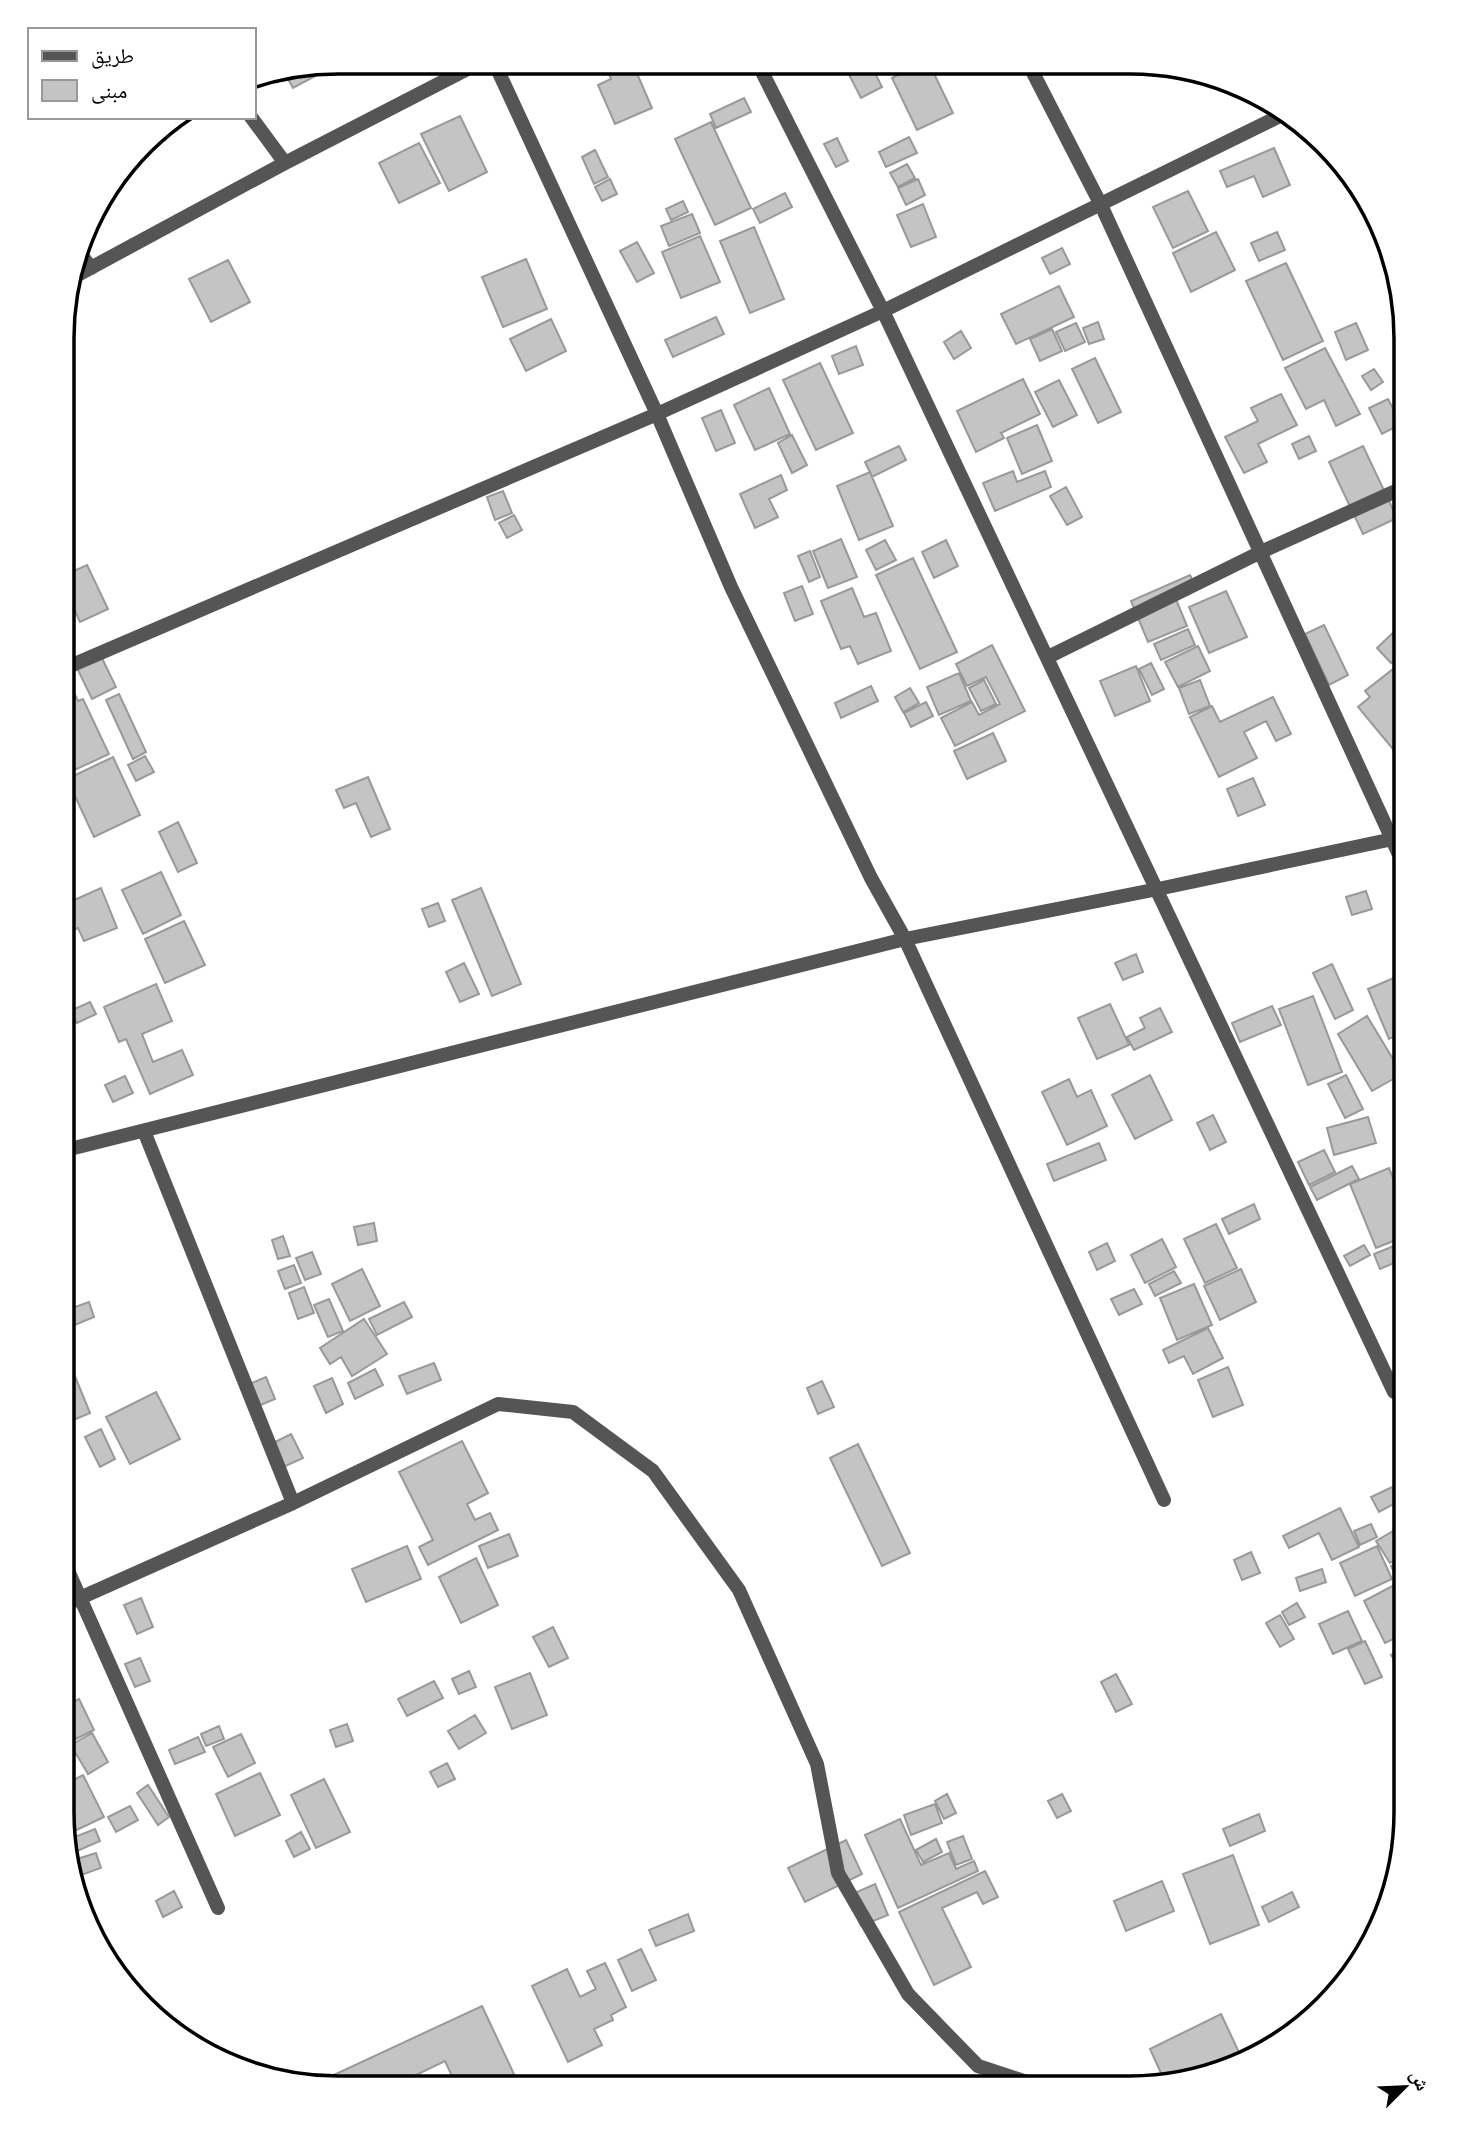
<svg xmlns="http://www.w3.org/2000/svg" width="1468" height="2150" viewBox="0 0 1468 2150" font-family="Signika,'Noto Naskh Arabic',sans-serif">
<style>
.building{fill:#c4c4c4;stroke:#999;stroke-width:2}
.lines{fill:none;stroke-linecap:round;stroke-linejoin:round}
.street{stroke:#555;stroke-width:14}
.rim{fill:none;stroke:#000;stroke-width:3.5}
</style>
<rect width="100%" height="100%" fill="#fff"/>
<path class="building" d="M604,62H632L652,108L615,124L598,85L611,79Z
M786,63H816L792,74Z
M843,63H870L882,87L861,98Z
M922,63H929L953,113L917,130L892,78Z
M314,65L319,74L293,88L283,70Z
M744,98L751,112L716,128L710,114Z
M460,116L487,172L449,191L421,134Z
M711,122L751,208L715,225L675,139Z
M909,137L917,153L886,167L879,152Z
M837,138L848,161L836,167L824,144Z
M419,143L440,183L399,203L379,163Z
M1274,148L1290,185L1263,197L1254,176L1227,187L1220,171Z
M595,150L608,177L594,184L582,157Z
M907,164L915,178L898,187L890,173Z
M610,179L617,194L602,201L595,187Z
M918,179L925,195L906,205L898,188Z
M1188,191L1208,231L1173,248L1153,207Z
M785,193L792,207L760,223L753,209Z
M683,201L688,212L671,220L666,209Z
M923,204L936,237L911,247L897,215Z
M692,214L700,233L669,246L661,226Z
M754,227L784,299L750,313L720,241Z
M1216,232L1235,270L1191,292L1173,253Z
M1277,232L1285,250L1259,261L1251,243Z
M700,236L720,282L681,298L662,252Z
M637,242L654,273L637,282L620,251Z
M1062,248L1070,264L1050,274L1042,258Z
M526,259L547,309L503,327L482,277Z
M228,260L250,302L211,322L189,279Z
M1286,263L1323,341L1283,360L1246,281Z
M1059,286L1074,317L1016,344L1001,314Z
M716,317L724,334L673,357L665,340Z
M551,319L566,351L526,371L510,339Z
M1098,322L1104,339L1089,344L1083,328Z
M1076,323L1085,342L1065,351L1056,332Z
M1356,323L1368,350L1346,360L1335,332Z
M1052,329L1062,351L1040,361L1030,339Z
M961,331L971,348L954,359L944,342Z
M856,346L863,365L839,374L832,356Z
M1325,348L1360,414L1336,426L1324,400L1306,409L1285,368Z
M1095,358L1121,412L1098,423L1072,369Z
M820,363L853,433L816,450L783,380Z
M1374,369L1383,382L1371,390L1362,376Z
M1023,379L1040,414L1001,433L1004,438L976,452L957,411Z
M1059,380L1077,415L1053,427L1035,392Z
M769,388L790,434L755,450L734,405Z
M1281,394L1297,425L1258,444L1267,462L1244,473L1225,437L1258,421L1251,408Z
M1388,399L1401,424L1382,434L1369,408Z
M721,410L735,443L716,451L702,418Z
M1037,425L1052,461L1022,474L1007,438Z
M792,435L807,465L792,473L778,443Z
M1309,436L1316,451L1299,459L1292,444Z
M899,446L906,460L872,477L865,462Z
M1363,446L1397,518L1363,534L1329,462Z
M1013,471L1017,482L1045,471L1051,487L995,511L983,483Z
M870,472L893,526L859,540L837,486Z
M781,475L787,490L769,499L778,517L755,528L740,494Z
M1066,487L1082,517L1067,525L1050,496Z
M503,491L512,513L495,520L487,497Z
M514,515L522,530L507,538L499,523Z
M841,539L857,577L828,588L813,551Z
M885,540L896,560L876,570L866,550Z
M946,540L958,566L934,578L922,552Z
M810,551L820,577L809,582L798,556Z
M913,558L957,652L920,669L876,575Z
M87,565L108,609L80,622L63,585V576Z
M1190,575L1196,588L1175,597L1187,626L1148,642L1131,601Z
M802,586L813,614L795,621L784,593Z
M852,588L864,617L876,613L891,651L858,664L850,646L841,649L821,601Z
M1226,591L1247,637L1209,653L1189,607Z
M1324,625L1348,675L1329,685L1305,634Z
M1188,629L1195,645L1161,660L1154,644Z
M1397,629L1407,639V648L1391,663L1377,648Z
M992,645L1025,711L955,746L941,718L972,702L979,715L1000,704L986,677L967,686L956,664Z
M1198,646L1210,671L1178,687L1165,662Z
M100,654L116,687L92,699L76,666Z
M1407,658V766L1358,707L1370,697L1365,691Z
M1151,663L1164,689L1152,695L1139,669Z
M1136,666L1150,701L1115,716L1100,681Z
M64,671L78,701L83,699L109,754L68,773L63,762Z
M959,673L971,701L939,715L927,687Z
M984,680L996,704L981,711L969,688Z
M1200,680L1210,706L1189,714L1179,688Z
M871,686L878,701L841,718L835,703Z
M910,688L919,703L903,712L895,697Z
M119,694L146,752L133,759L106,700Z
M1273,697L1291,734L1276,741L1266,721L1244,732L1257,758L1219,777L1190,717L1212,706L1220,722Z
M926,702L933,716L911,727L904,713Z
M993,733L1006,761L967,779L954,751Z
M145,756L154,772L136,781L128,765Z
M113,757L140,815L94,837L67,779Z
M368,777L390,829L371,837L356,803L344,808L336,790Z
M1253,778L1265,805L1238,816L1227,789Z
M178,822L197,863L178,872L159,832Z
M161,872L181,915L143,934L122,890Z
M101,888L117,928L84,941L78,928L63,934V905Z
M481,888L521,984L492,996L452,900Z
M1366,891L1372,909L1352,915L1346,897Z
M438,903L445,921L429,927L422,909Z
M184,921L205,965L165,983L145,939Z
M1136,954L1143,972L1123,980L1115,963Z
M464,963L479,994L460,1002L446,972Z
M1332,964L1353,1010L1335,1019L1313,973Z
M1405,973L1406,1031L1389,1039L1368,989Z
M156,984L172,1021L142,1034L153,1062L182,1050L193,1075L150,1094L126,1039L119,1042L104,1007Z
M1313,996L1342,1072L1308,1085L1279,1009Z
M90,1002L96,1014L77,1023L70,1011Z
M1110,1004L1129,1045L1097,1059L1078,1018Z
M1272,1006L1281,1025L1240,1042L1232,1023Z
M1160,1008L1172,1032L1134,1050L1127,1037L1145,1028L1140,1018Z
M1367,1016L1402,1074L1372,1091L1338,1034Z
M1150,1075L1172,1120L1135,1139L1112,1095Z
M1346,1075L1363,1109L1345,1118L1328,1084Z
M125,1076L133,1093L113,1102L105,1085Z
M1069,1079L1077,1097L1091,1090L1107,1126L1067,1145L1042,1092Z
M1213,1115L1226,1142L1210,1150L1197,1123Z
M1368,1117L1376,1143L1334,1155L1327,1128Z
M1099,1143L1106,1160L1054,1181L1047,1164Z
M1324,1150L1335,1172L1309,1185L1298,1162Z
M1352,1166L1359,1179L1317,1200L1310,1187Z
M1389,1168L1406,1210V1236L1376,1248L1350,1184Z
M1254,1204L1260,1219L1229,1234L1222,1219Z
M374,1223L377,1241L358,1245L354,1227Z
M1216,1224L1237,1268L1205,1283L1184,1239Z
M283,1236L290,1256L278,1259L272,1240Z
M1162,1239L1176,1267L1145,1283L1131,1255Z
M1107,1243L1115,1261L1097,1270L1089,1252Z
M1401,1243L1406,1258L1380,1269L1374,1254Z
M1364,1245L1370,1255L1350,1266L1344,1256Z
M312,1252L321,1274L305,1280L296,1258Z
M294,1265L301,1283L285,1289L278,1271Z
M362,1269L380,1306L350,1321L332,1284Z
M1241,1269L1256,1302L1220,1320L1204,1286Z
M1174,1271L1181,1283L1155,1296L1149,1284Z
M1194,1284L1212,1325L1177,1340L1160,1298Z
M304,1287L314,1313L298,1319L289,1293Z
M1134,1289L1142,1304L1119,1315L1111,1299Z
M329,1299L343,1331L328,1337L314,1305Z
M89,1302L94,1317L75,1325L69,1309Z
M404,1302L412,1317L377,1335L369,1319Z
M364,1319L387,1354L352,1376L341,1357L330,1364L320,1348Z
M1208,1328L1223,1358L1193,1374L1184,1356L1169,1363L1163,1350Z
M434,1363L441,1380L407,1394L399,1376Z
M1228,1367L1243,1405L1213,1417L1198,1380Z
M72,1369L90,1413L62,1425V1373Z
M375,1369L383,1385L355,1399L348,1383Z
M266,1377L275,1399L256,1407L247,1385Z
M332,1378L343,1404L326,1413L314,1386Z
M822,1381L834,1407L818,1414L807,1388Z
M156,1392L180,1439L130,1464L106,1417Z
M101,1429L115,1459L100,1467L85,1437Z
M291,1434L303,1458L279,1469L267,1446Z
M462,1441L488,1493L467,1504L475,1520L490,1513L498,1530L428,1565L419,1547L433,1540L399,1472Z
M858,1444L910,1553L882,1566L830,1458Z
M1392,1487L1399,1501L1379,1512L1371,1497Z
M1340,1508L1359,1547L1332,1560L1319,1533L1289,1548L1283,1536Z
M1371,1524L1377,1537L1360,1545L1354,1531Z
M1393,1531L1406,1553L1390,1563L1376,1541Z
M509,1534L518,1556L488,1568L479,1546Z
M407,1546L421,1579L366,1602L352,1569Z
M1377,1546L1392,1579L1355,1596L1340,1563Z
M1251,1552L1260,1573L1242,1580L1234,1560Z
M476,1558L498,1605L461,1623L439,1577Z
M1406,1559V1592L1404,1593L1391,1566Z
M1322,1569L1326,1582L1300,1591L1296,1578Z
M1396,1584L1406,1604V1633L1385,1643L1364,1601Z
M141,1598L153,1627L137,1634L124,1605Z
M1297,1603L1305,1617L1289,1625L1282,1612Z
M1348,1611L1362,1641L1333,1654L1319,1624Z
M1280,1615L1294,1639L1280,1647L1266,1623Z
M553,1627L568,1658L549,1667L533,1637Z
M1365,1641L1382,1677L1365,1684L1348,1649Z
M1406,1645V1669L1402,1672L1391,1655Z
M140,1658L150,1681L135,1687L125,1664Z
M469,1671L476,1687L459,1694L452,1679Z
M530,1673L547,1715L512,1729L495,1687Z
M1116,1674L1132,1704L1116,1712L1101,1682Z
M434,1681L443,1698L407,1716L398,1699Z
M79,1699L94,1730L76,1739L61,1707Z
M475,1715L486,1733L459,1749L448,1731Z
M65,1724L74,1741L61,1748V1726Z
M347,1724L353,1741L336,1747L330,1730Z
M219,1726L224,1739L206,1746L201,1734Z
M92,1733L108,1762L88,1774L71,1745Z
M241,1734L255,1763L228,1777L213,1747Z
M198,1737L205,1752L175,1764L169,1750Z
M447,1763L455,1779L438,1787L430,1772Z
M260,1773L280,1815L235,1836L216,1794Z
M83,1775L104,1817L66,1835L61,1812V1786Z
M324,1779L350,1832L316,1848L291,1795Z
M148,1785L169,1817L158,1825L137,1793Z
M947,1794L956,1813L944,1819L935,1801Z
M1062,1794L1071,1811L1057,1818L1048,1801Z
M935,1804L942,1823L911,1835L904,1815Z
M130,1806L138,1820L116,1832L108,1817Z
M1259,1814L1265,1831L1230,1846L1223,1829Z
M900,1819L921,1865L949,1853L956,1869L974,1861L978,1871L898,1908L865,1835Z
M95,1829L100,1841L70,1854L67,1840Z
M301,1832L310,1849L294,1857L286,1841Z
M963,1836L972,1859L956,1865L947,1842Z
M936,1839L942,1852L923,1862L916,1850Z
M846,1840L862,1874L805,1902L788,1868Z
M96,1853L101,1868L81,1875L77,1859Z
M1233,1855L1259,1925L1210,1944L1183,1874Z
M985,1871L998,1897L983,1904L977,1892L942,1908L971,1967L934,1985L899,1912Z
M1162,1881L1174,1911L1126,1931L1114,1901Z
M875,1884L888,1915L861,1926L848,1896Z
M174,1891L182,1907L163,1917L156,1901Z
M1292,1892L1299,1907L1269,1922L1262,1907Z
M688,1914L694,1931L656,1946L649,1930Z
M641,1949L656,1980L632,1991L618,1960Z
M605,1963L626,2007L611,2015L613,2020L594,2029L602,2045L568,2062L532,1986L567,1969L580,1997L596,1989L587,1971Z
M482,2006L520,2087H457L445,2061L391,2087L326,2086L323,2080Z
M1221,2014L1244,2063L1236,2068L1165,2082L1150,2049Z"/>
<g class="lines">
<path class="street" d="M494,62L657,414L731,587L871,878L905,939L1164,1500
M757,62L883,311L1394,1392
M1028,63L1101,205L1407,872
M251,117L285,163
M80,253L91,268
M72,278L285,163L481,62
M1048,657L1261,552L1407,486
M63,669L657,414L883,311L1288,112
M144,1131L293,1503
M62,1151L905,939L1158,889L1407,836
M62,1557L218,1908
M62,1606L293,1503L498,1404L573,1412L653,1471L739,1590L817,1764L838,1873L908,1994L978,2066L1048,2089"/>
</g>
<path d="M0 0H1468V2150H0ZM338 74H1130A264 264 0 0 1 1394 338V1812A264 264 0 0 1 1130 2076H338A264 264 0 0 1 74 1812V338A264 264 0 0 1 338 74Z" fill="#fff" fill-rule="evenodd"/>
<path class="rim" d="M338 74H1130A264 264 0 0 1 1394 338V1812A264 264 0 0 1 1130 2076H338A264 264 0 0 1 74 1812V338A264 264 0 0 1 338 74Z"/>
<rect x="28" y="28" width="228" height="91" fill="#ffffff" stroke="#999999" stroke-width="2"/>
<rect x="42" y="51" width="35" height="10" fill="#555555" stroke="#999999" stroke-width="2"/>
<text x="91" y="63" font-size="21" fill="#000000">طريق</text>
<rect x="42" y="80" width="35" height="21" fill="#c4c4c4" stroke="#999999" stroke-width="2"/>
<text x="91" y="98" font-size="21" fill="#000000">مبنى</text>
<g transform="translate(1405 2087) rotate(66)" stroke="#ffffff" stroke-width="5" paint-order="stroke">
<path d="M0-5L12 26L0 18L-12 26Z" fill="#000000"/>
<text y="-10" font-size="19" font-weight="bold" text-anchor="middle" fill="#000000">ش</text>
</g>
</svg>
